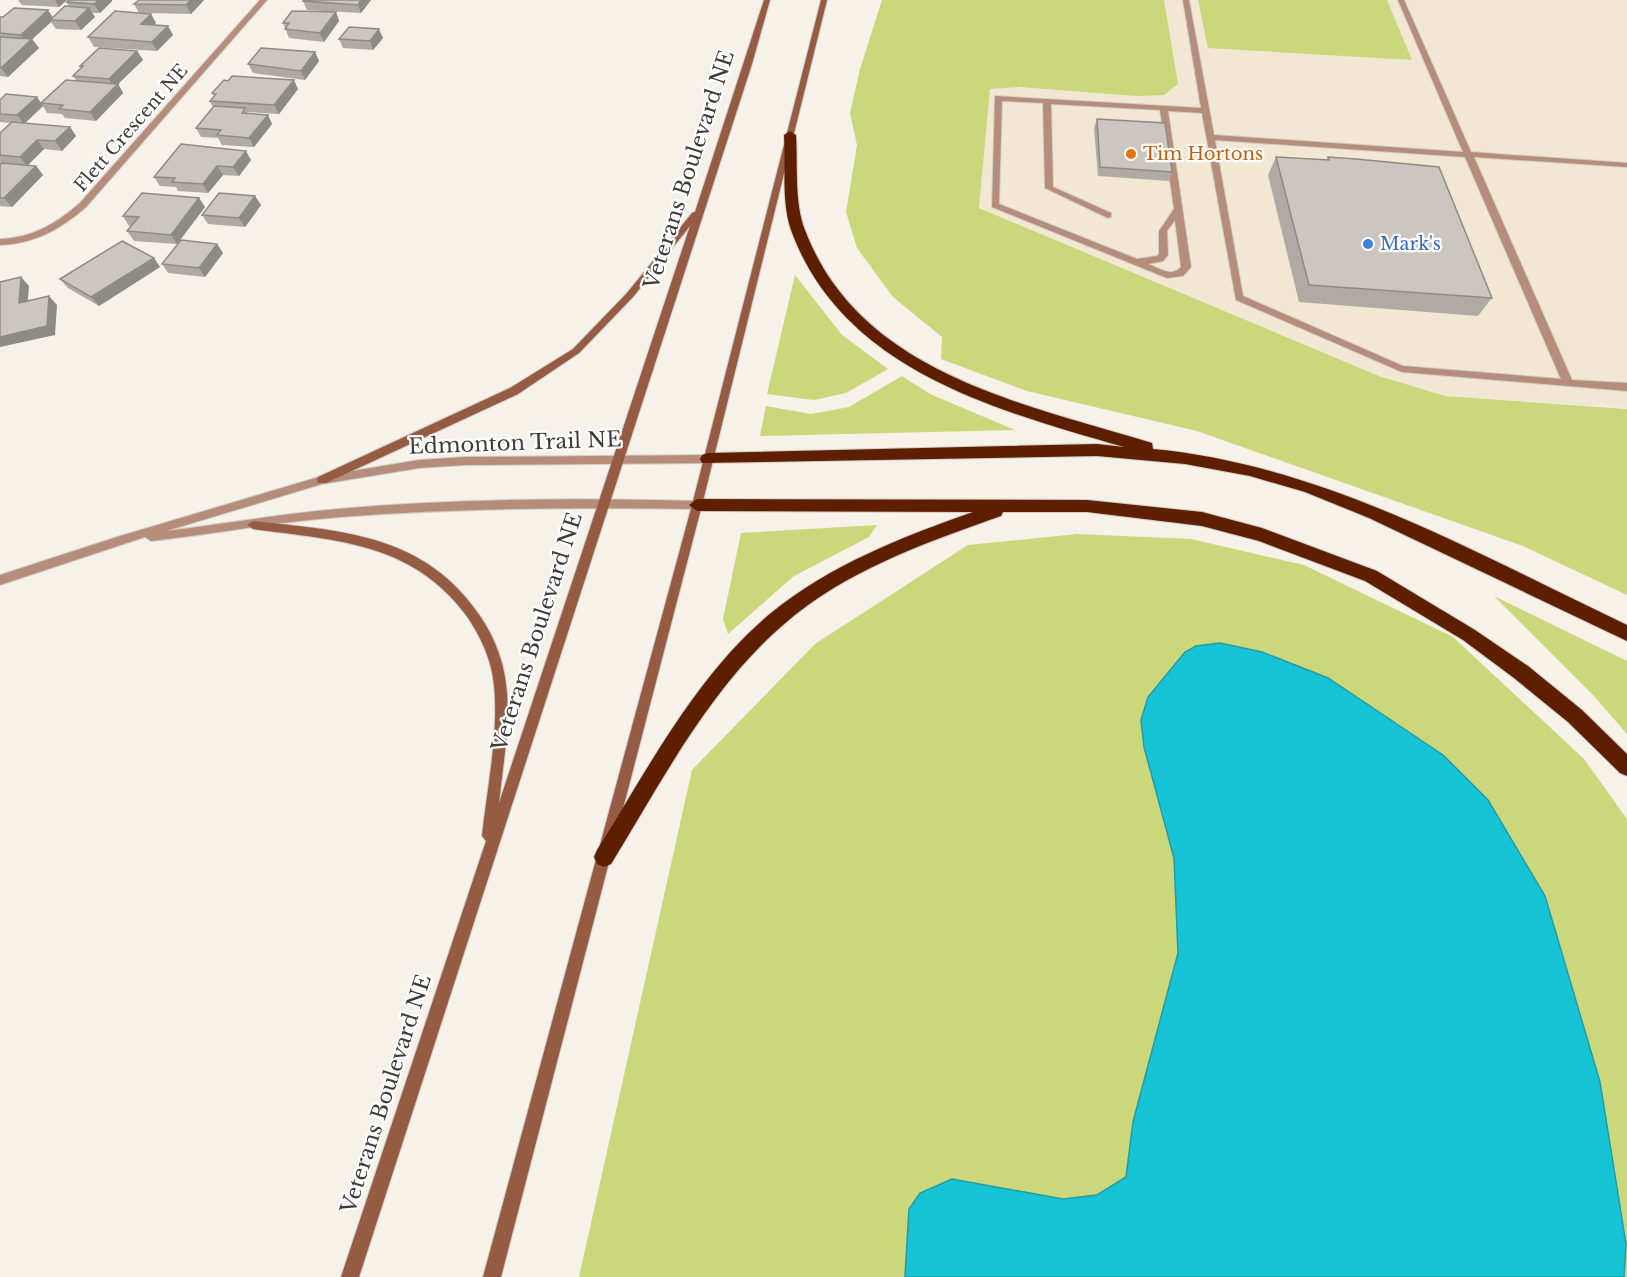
<svg xmlns="http://www.w3.org/2000/svg" width="1627" height="1277" viewBox="0 0 1627 1277" font-family="'Libre Baskerville',serif">
<style>
.commercial{fill:#f1e7d2}
.green{fill:#cad77a}
.water{fill:#16c4d6;stroke:#229ba7;stroke-width:1.5}
.lines{fill:none;stroke-linecap:round;stroke-linejoin:round}
.service-casing{stroke:#d1cdc6;stroke-width:2}
.minor-casing{stroke:#d1cdc6;stroke-width:2}
.tertiary-casing{stroke:#d1cdc6;stroke-width:2}
.secondary-casing{stroke:#d1cdc6;stroke-width:2}
.motorway-casing{stroke:#d1cdc6;stroke-width:2}
.service{fill:#b68d7b;fill-rule:evenodd}
.minor{fill:#b68d7b;fill-rule:evenodd}
.tertiary{fill:#b68d7b;fill-rule:evenodd}
.secondary{fill:#965c43;fill-rule:evenodd}
.motorway{fill:#5e1f00;fill-rule:evenodd}
.wall{fill:#afaaa4}
.shaded-wall{fill:#8e8b86}
.building{fill:#cbc6bf;stroke:#8e8b86;stroke-width:1.5}
.food-dot{fill:#e8710a;stroke:#fff;stroke-width:2}
.shop-dot{fill:#3f7fe0;stroke:#fff;stroke-width:2}
.labels{text-anchor:middle;dominant-baseline:central;stroke-width:4.5;stroke-linejoin:round;paint-order:stroke}
.far-street-label{font-size:18px;fill:#3e3c39;stroke:#fff}
.far-food-label{font-size:18px;fill:#c56008;stroke:#fff;text-anchor:start}
.far-shop-label{font-size:18px;fill:#366cbe;stroke:#fff;text-anchor:start}
.street-label{font-size:21px;fill:#3e3c39;stroke:#fff}
</style>
<rect width="100%" height="100%" fill="#f6f1e9"/>
<path class="commercial" d="M1164,0H1627V408L1445,396L1379,376L979,208L990,88L1178,84Z"/>
<path class="green" d="M882,0H1164L1178,84L1164,95L1136,96L1020,87L990,89L979,208L1379,376L1445,396L1627,409V595L1523,546L1197,431L1027,391L941,359L942,337L893,297L857,248L846,212L857,145L850,113L860,69Z
M1198,0H1387L1412,60L1208,48Z
M795,275L842,335L888,369L846,393L814,400L767,394Z
M902,376L930,394L1015,430L760,436L766,406L811,414L849,407Z
M877,525L869,537L794,576L728,634L723,619L741,533Z
M1077,534L1191,539L1304,565L1453,637L1584,759L1627,819V1277H579L692,770L815,644L968,545Z
M1494,596L1627,661V734L1594,696Z"/>
<path class="water" d="M1220,643L1262,652L1328,678L1443,755L1488,800L1545,896L1600,1082L1626,1244L1624,1277H905L909,1209L920,1193L952,1179L1063,1199L1097,1195L1126,1177L1133,1122L1178,953L1174,858L1144,747L1141,720L1148,697L1185,652L1196,646Z"/>
<g class="lines">
<defs>
<path id="service" d="M1183,0H1189L1214,135L1463,152L1398,0H1404L1471,152L1627,163V167L1474,157L1572,380L1627,383V391L1402,372L1236,300L1202,113L1168,111L1191,267L1183,276L1167,278L992,207L995,96L1201,108ZM1002,101L1043,103L1045,188L1108,218L1111,217V213L1053,187L1051,104L1160,110L1174,209L1159,231V254L1157,256L1137,259L999,204ZM1215,140L1465,157L1561,379L1403,366L1243,296ZM1175,220L1181,267C1172,278 1159,268 1148,264L1163,261L1168,255L1167,231Z"/>
<path id="minor" d="M260,0H267L86,207C61,229 34,244 0,245V239C32,238 56,224 80,203Z"/>
<path id="tertiary" d="M708,455L713,459L708,463L465,465L419,468L322,484L166,531C224,524 280,514 338,509C457,498 577,498 697,501L702,505L697,509C578,507 460,508 341,517C277,522 214,534 151,541L145,537L0,585V575L117,537L322,476L419,460L465,457Z"/>
<path id="secondary" d="M764,0H770L752,64L359,1277H341L486,841L482,836C487,789 499,732 494,686C492,660 480,635 466,615C412,542 335,540 253,529L247,525L253,521C339,531 419,533 475,609C491,630 503,657 506,684C511,722 503,764 499,803L690,226L633,297L579,353L518,394L326,483H318L317,480L318,477L510,388L573,349L627,293L692,213L695,212Z
M821,0H827L702,505L501,1277H483L692,505Z"/>
<path id="motorway" d="M790,131L796,135C798,165 794,202 805,230C859,373 1022,403 1152,443L1153,449C1324,465 1475,553 1627,625V641L1369,518L1305,492L1250,476L1185,464L1097,456L702,463L700,459L702,455L708,453L1097,444L1124,447C996,410 842,370 791,230C781,201 786,165 784,135Z
M697,499L1087,500L1202,512L1262,528L1377,571L1475,630L1528,666L1582,710L1627,754V776L1620,773L1568,722L1514,678L1463,640L1365,581L1259,541L1202,526L1087,512H1003L1001,516C925,543 844,571 783,625C709,689 662,781 611,864L604,867L597,864L594,857L597,850C648,769 696,675 771,613C830,565 902,537 973,512L697,511L689,505Z"/>
</defs>
<use href="#service" class="service-casing"/>
<use href="#minor" class="minor-casing"/>
<use href="#tertiary" class="tertiary-casing"/>
<use href="#secondary" class="secondary-casing"/>
<use href="#motorway" class="motorway-casing"/>
<use href="#service" class="service"/>
<use href="#minor" class="minor"/>
<use href="#tertiary" class="tertiary"/>
<use href="#secondary" class="secondary"/>
<use href="#motorway" class="motorway"/>
</g>
<path class="wall" d="M18,0H67L59,7L22,5Z
M69,0H112V1L100,13H92L95,17L81,30L56,29L51,22L32,39L39,48L8,77L0,76V17H53L69,7L67,2Z
M139,0H204L191,14L146,13L156,23L154,25L173,35L157,51L94,47L88,37L139,13L134,4Z
M304,0H371L361,13L307,10L303,1Z
M336,12L339,21L324,42L289,38L283,23Z
M383,38L373,50L343,48L339,39Z
M137,51L143,60L118,84L123,93L96,121L65,118L62,114L47,113L43,106L25,123L70,127L76,136L62,151L44,149L28,165L36,166L43,175L12,207L0,206V165L1,164H0V133L10,123L0,122V100L41,103L76,80L73,76L81,68L80,66Z
M315,52L319,61L305,80L253,73L248,64Z
M298,89L279,114L247,112L248,114L268,115L272,124L254,147L222,145L218,138L201,137L196,128L213,107L210,101L214,96L212,93Z
M1097,119L1172,172L1169,181L1098,176L1094,128Z
M1276,157L1326,160L1328,157L1492,298L1478,316L1299,302L1268,175Z
M251,160L239,176L223,175L208,193L178,191L176,187L160,186L154,177Z
M255,196L261,205L245,227L208,224L202,215Z
M199,198L205,207L177,244L134,241L127,231L132,226H129L123,216Z
M217,244L223,253L205,277L168,273L162,264Z
M154,258L160,267L99,306L68,288L60,279Z"/>
<path class="shaded-wall" d="M55,0H67L59,7Z
M99,0H112V1L100,13L94,4Z
M191,0H204L191,14L186,5Z
M361,0H371L361,13L358,5Z
M89,8L95,17L81,30L75,21Z
M48,10L54,19L50,20L51,22L27,44L21,35Z
M336,12L339,21L324,42L320,33Z
M151,14L156,23L146,33L141,24Z
M168,26L173,35L157,51L152,42Z
M379,29L383,38L373,50L370,41Z
M32,39L39,48L8,77L1,68Z
M137,51L143,60L118,84L123,93L96,121L90,112L114,88L109,79Z
M315,52L319,61L305,80L301,71Z
M294,80L298,89L279,114L274,105Z
M37,97L43,106L24,124L17,115Z
M268,115L272,124L254,147L249,138Z
M70,127L76,136L62,151L55,141Z
M37,140L44,149L27,166L20,157Z
M246,151L251,160L239,176L233,167Z
M36,166L43,175L12,207L4,198Z
M217,166L223,175L208,193L203,184Z
M255,196L261,205L245,227L239,218Z
M199,198L205,207L177,244L171,235Z
M217,244L223,253L205,277L199,268Z
M154,258L160,267L99,306L91,297Z
M21,277L29,286L27,312L19,303Z
M49,296L57,305L55,335L0,347V337Z"/>
<path class="building" d="M69,0H99L94,4L67,2Z
M139,0H191L186,5L134,4Z
M304,0H361L358,5L303,1Z
M65,6L89,8L75,21L50,20Z
M14,8L48,10L21,35L0,33V17H3Z
M115,11L151,14L141,24L168,26L152,42L88,37Z
M292,11L336,12L320,33L285,29L289,23H283Z
M349,27L379,29L370,41L339,39Z
M0,37L32,39L1,68L0,67Z
M99,48L137,51L109,79L73,76L83,66H80Z
M261,48L315,52L301,71L248,64Z
M232,76L294,80L274,105L210,101L216,94L212,93L224,80L228,81Z
M66,80L118,84L90,112L59,109L63,105L41,103Z
M6,94L37,97L17,115L0,114V100Z
M214,106L245,108L242,113L268,115L249,138L217,135L221,130L196,128Z
M1097,119L1165,123L1172,172L1100,167Z
M12,122L70,127L55,141L37,140L20,157L0,155V133Z
M181,144L246,151L233,167L217,166L203,184L172,182L175,178L154,177Z
M1276,157L1329,160L1328,157L1356,159L1439,167L1492,298L1309,285Z
M2,163L36,166L4,198H0V165Z
M142,193L199,198L171,235L127,231L139,217L123,216Z
M219,193L255,196L239,218L202,215Z
M181,240L217,244L199,268L162,264Z
M122,241L154,258L91,297L60,279Z
M21,277L19,303L49,296L47,326L0,337V282Z"/>
<circle class="food-dot" cx="1131" cy="154" r="6"/>
<circle class="shop-dot" cx="1368" cy="244" r="6"/>
<g class="labels">
<g class="far-street-label">
<text transform="translate(131 128) rotate(-49)">Flett Crescent NE</text>
</g>
<g class="far-food-label">
<text x="1143" y="154">Tim Hortons</text>
</g>
<g class="far-shop-label">
<text x="1380" y="244">Mark's</text>
</g>
<g class="street-label">
<text transform="translate(689 170) rotate(-72)">Veterans Boulevard NE</text>
<text transform="translate(515 443) rotate(-2)">Edmonton Trail NE</text>
<text transform="translate(537 632) rotate(-72)">Veterans Boulevard NE</text>
<text transform="translate(386 1094) rotate(-72)">Veterans Boulevard NE</text>
</g>
</g>
</svg>
